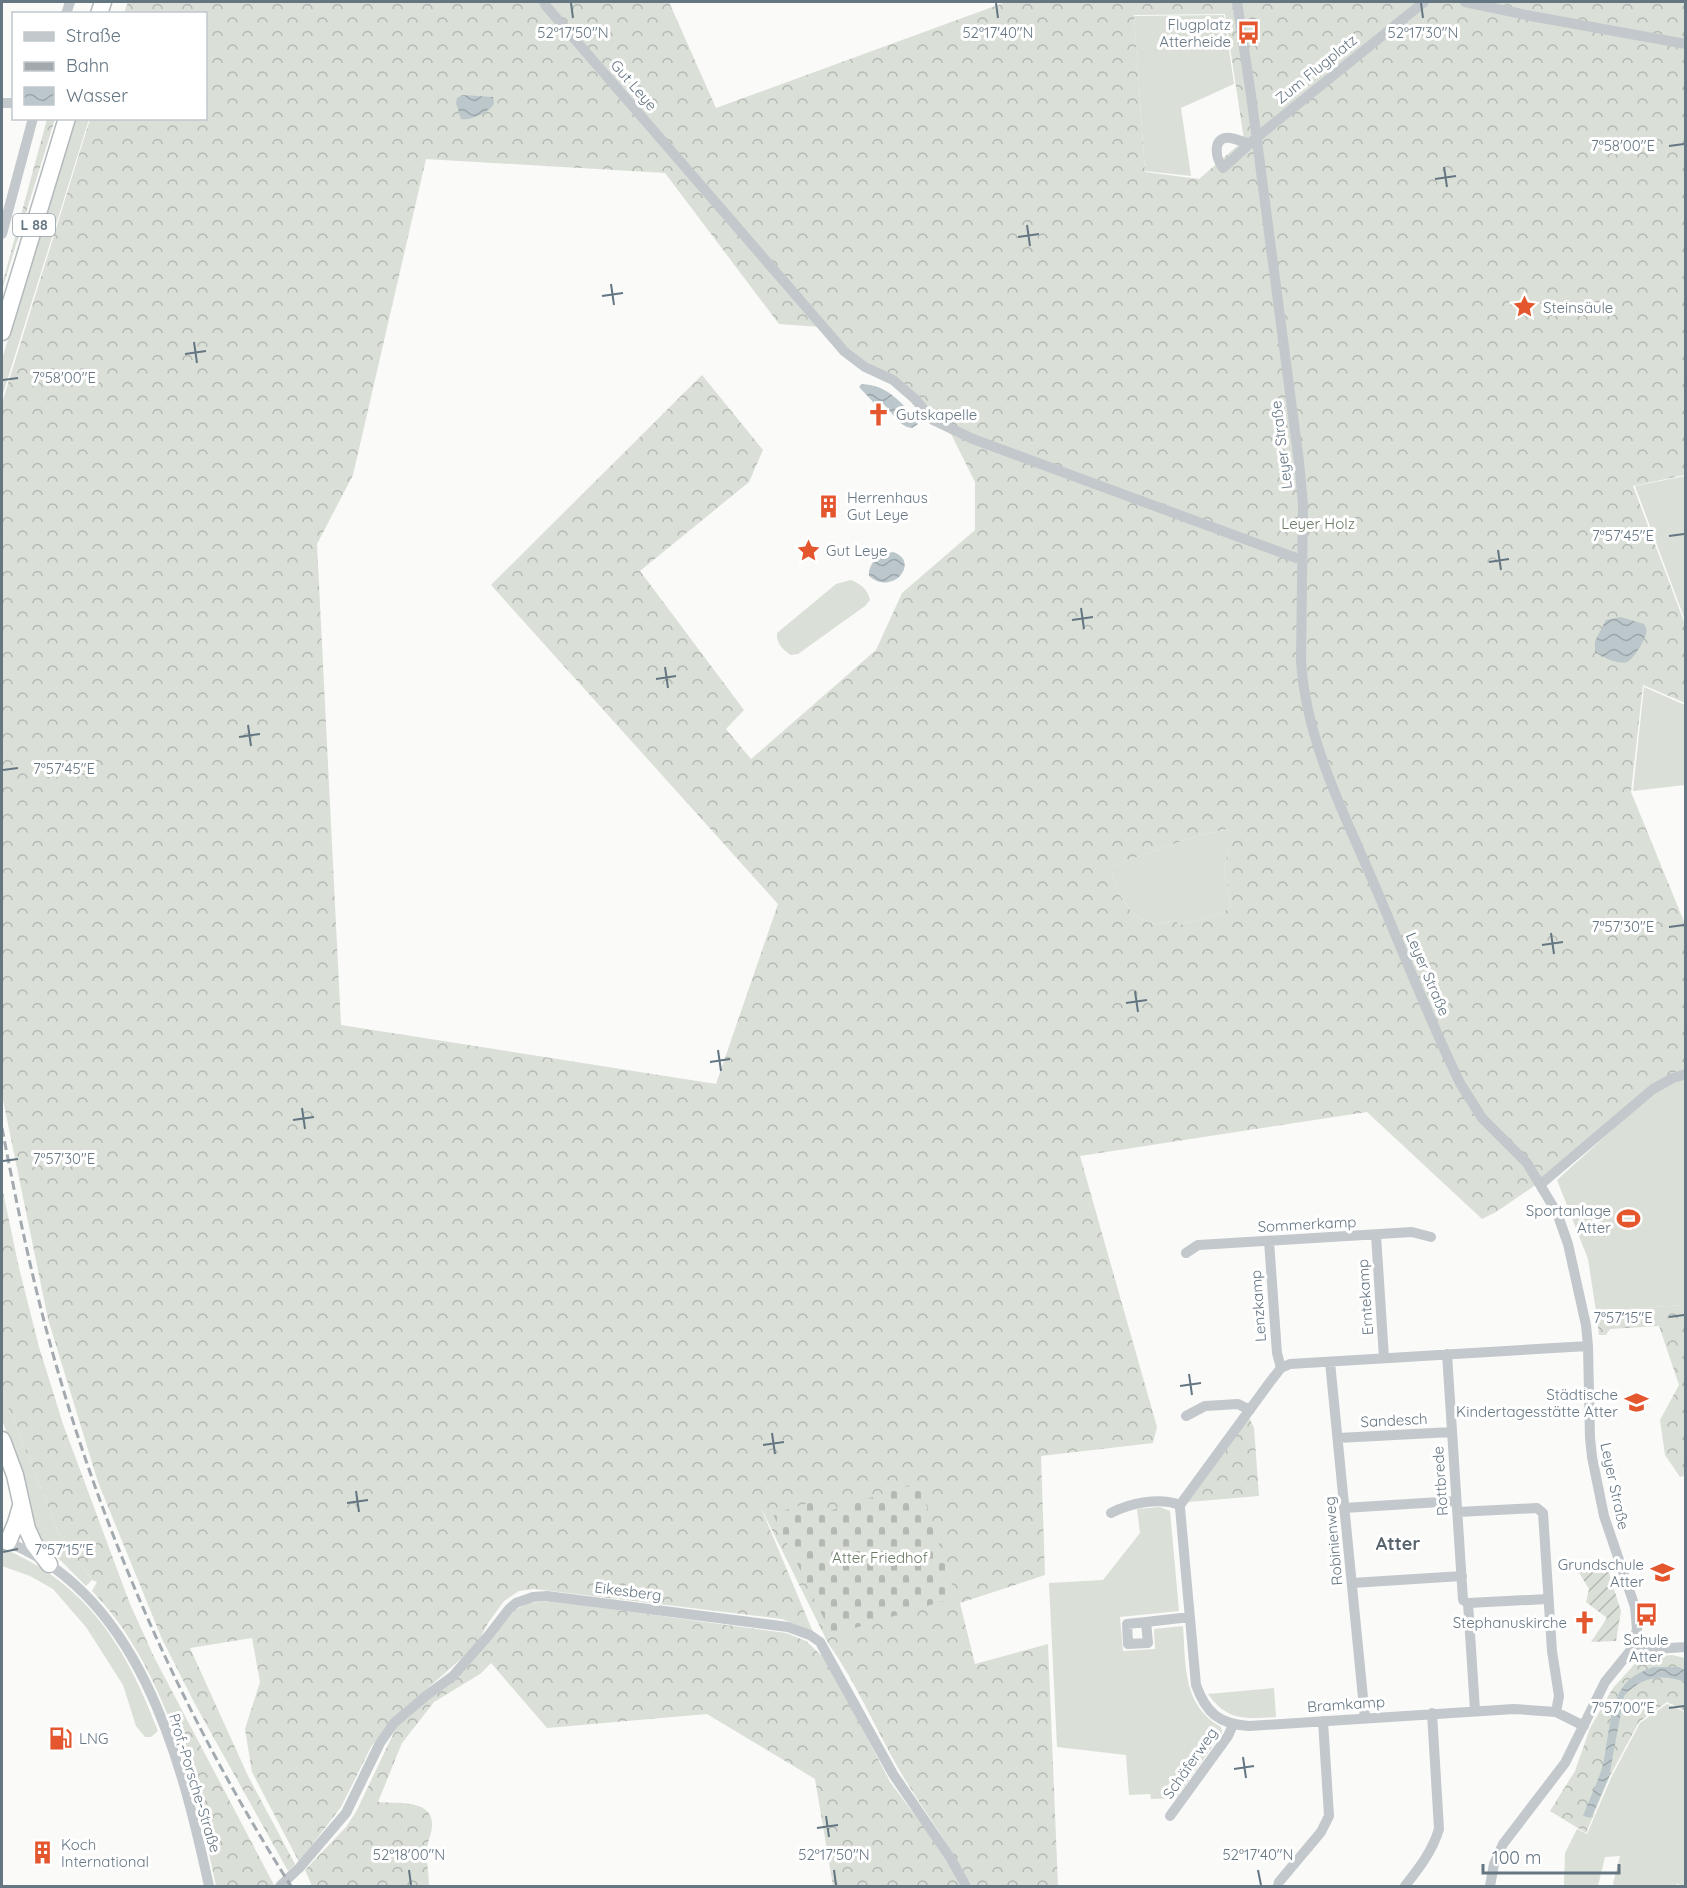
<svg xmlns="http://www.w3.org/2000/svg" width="1687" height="1888" viewBox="0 0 1687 1888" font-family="Quicksand,sans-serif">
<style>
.grass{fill:#dadfd7}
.forest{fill:url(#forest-crowns);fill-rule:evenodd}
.cemetery{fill:url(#cemetery-stones)}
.garden{fill:url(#garden-furrows)}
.water{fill:url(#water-waves)}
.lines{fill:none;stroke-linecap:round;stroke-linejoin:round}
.highway-casing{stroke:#b4b9bd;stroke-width:19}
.minor{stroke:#c3c8cc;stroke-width:10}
.highway{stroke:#fff;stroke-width:16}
.rail{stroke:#a2aab0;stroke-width:3;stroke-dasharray:9 4.5;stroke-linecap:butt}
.ticks{fill:none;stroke:#657683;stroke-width:2}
.labels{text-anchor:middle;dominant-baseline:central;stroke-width:6;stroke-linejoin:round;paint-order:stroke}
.shield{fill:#fff;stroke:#939fa8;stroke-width:1.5}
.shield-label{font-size:14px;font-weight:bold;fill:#657683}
.poi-label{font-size:15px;fill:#657683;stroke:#fff;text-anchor:start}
.street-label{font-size:15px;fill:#657683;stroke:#fff}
.park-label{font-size:15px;fill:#687a64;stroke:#fff}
.quarter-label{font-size:18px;font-weight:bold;fill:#57646e;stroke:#fff}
.ticks-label{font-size:15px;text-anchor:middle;fill:#657683;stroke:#fff;stroke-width:6;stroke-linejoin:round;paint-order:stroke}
</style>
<defs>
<pattern id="forest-crowns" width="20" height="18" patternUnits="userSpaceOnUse" patternTransform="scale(1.5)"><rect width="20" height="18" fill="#dadfd7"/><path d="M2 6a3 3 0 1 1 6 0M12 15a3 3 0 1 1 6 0" fill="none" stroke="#b4b9b4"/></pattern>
<pattern id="cemetery-stones" width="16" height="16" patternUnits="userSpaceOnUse" patternTransform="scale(1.5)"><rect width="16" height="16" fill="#dadfd7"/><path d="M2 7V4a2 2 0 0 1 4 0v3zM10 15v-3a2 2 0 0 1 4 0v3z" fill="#b4b9b4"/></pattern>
<pattern id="garden-furrows" width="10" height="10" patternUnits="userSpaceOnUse" patternTransform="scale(1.5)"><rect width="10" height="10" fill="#dadfd7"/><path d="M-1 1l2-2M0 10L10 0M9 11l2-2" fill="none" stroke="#b4b9b4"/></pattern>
<pattern id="water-waves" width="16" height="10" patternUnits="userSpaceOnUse" patternTransform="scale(1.5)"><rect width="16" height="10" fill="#bbc7cb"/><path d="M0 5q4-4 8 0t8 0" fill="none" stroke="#9ca6aa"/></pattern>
</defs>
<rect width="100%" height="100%" fill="#fafaf8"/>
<path class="grass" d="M1224,15L1234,84L1181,108L1191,176L1145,171L1134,16Z
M75,119H89L2,397V359Z
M1685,476H1686L1685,620L1635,486Z
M851,580C861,584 868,590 870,600L865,606L798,654L791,655C783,650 776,643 777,633L836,584Z
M1644,687L1685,705V785L1633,791Z
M1229,829V846L1224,870L1231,906L1221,914L1179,925L1175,920C1167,922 1158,925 1151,923C1131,919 1110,886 1112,866L1193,837Z
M1685,1078V1305L1596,1311L1588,1259L1557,1180L1653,1093Z
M2,1392L59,1534L92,1580L86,1586L39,1539L33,1528L22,1473L2,1420Z
M1160,1507L1170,1511L1179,1611L1120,1617L1123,1651L1155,1649L1154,1629L1183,1626C1186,1665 1182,1705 1221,1727L1222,1733L1176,1798L1151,1799L1150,1794L1129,1795L1126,1755L1057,1747L1049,1583L1103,1580L1140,1533L1137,1509Z
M2,1548C88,1584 126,1647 158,1731L151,1737H145L136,1726L123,1685L86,1627L53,1589L30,1576L2,1566Z
M1274,1688L1276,1717C1245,1719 1227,1721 1208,1694Z
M1667,1704L1685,1712V1886L1677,1884L1675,1886H1615L1613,1884L1620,1856L1605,1857L1598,1886H1564L1565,1853L1577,1829L1587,1834L1611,1778L1640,1723Z"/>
<path class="forest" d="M128,2H669L716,108L1006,2H1685V475L1633,486L1685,624V703L1643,685L1631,792L1685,924V1072L1672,1077L1546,1178L1496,1212L1482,1219L1367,1112L1080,1156L1157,1427L1153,1443L1041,1456L1045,1575L960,1603L975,1664L1048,1644L1058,1886H972C951,1847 924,1811 901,1773C876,1730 857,1684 828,1643L761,1508L813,1632L782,1619L534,1589L519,1591L504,1601L488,1623L476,1646L390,1721L371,1747L341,1807L299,1862L252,1772L245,1729L260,1682L252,1638L190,1648L248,1776L295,1864L288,1871L196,1706L162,1639L98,1482L48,1319L2,1095V403L90,119L206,118V14L124,13ZM1225,14L1244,140L1199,179L1145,172L1134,15ZM426,159L665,173L779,324L821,327L945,422L975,482V530L902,593L876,650L751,759L726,729L744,710L640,571L749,482L763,450L702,375L491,585L778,904L716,1084L341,1025L317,544L353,475ZM1228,829L1229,846L1224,870L1231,906L1221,914L1179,925L1175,920C1168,922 1159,925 1151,923C1131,919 1110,886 1112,866L1193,837Z
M47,119H55L2,290V285Z
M2,1187L19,1268L39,1347L63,1424L130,1604L154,1657L274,1885L273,1886H216C196,1789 163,1663 92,1591L97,1582L92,1580L59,1534L2,1392Z
M1685,1305L1686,1475L1680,1477L1665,1455L1660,1420L1679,1385L1659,1326L1610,1329L1606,1335H1599L1596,1311Z
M1249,1417L1254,1428L1259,1496L1188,1502Z
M551,1601L786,1633L806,1641L822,1656L836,1677L890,1782L923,1826L949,1865L960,1886H833L815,1779L707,1714L547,1728L491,1663L480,1674L434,1702L402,1743L378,1802C394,1804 433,1798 432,1825C432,1833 428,1840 427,1848C426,1861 429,1874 429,1886H312L305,1870L346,1827L356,1812L398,1724L480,1650L515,1610L530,1603Z
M1672,1655L1685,1658V1711L1667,1702L1639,1722L1610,1776L1586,1833L1550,1811L1575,1771L1590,1728L1613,1688L1640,1658Z"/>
<path class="cemetery" d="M919,1482L956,1597L832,1635L773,1514L812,1502L817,1515Z"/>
<path class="garden" d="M1607,1567L1621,1611L1616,1641L1591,1642L1607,1618L1586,1602L1589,1589L1578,1571Z"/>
<path class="water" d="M462,95L493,97L494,104C488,113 470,121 461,119L456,103L457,98Z
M862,384C888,385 904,404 918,424L912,428C898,427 891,409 880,401L875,404L859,387Z
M893,552C921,561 893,597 869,576C868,567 874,561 879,555Z
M1621,617L1644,624C1646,628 1647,629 1646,634C1644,641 1634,659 1627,662C1617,665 1603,657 1595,652V641L1606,620Z
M1653,1667H1679L1685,1670V1682C1662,1673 1640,1677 1624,1696L1609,1777L1591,1818L1583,1816C1589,1800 1597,1784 1602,1768C1609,1743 1608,1703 1626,1683C1633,1675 1643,1671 1653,1667Z"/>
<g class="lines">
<defs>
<path id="highway" d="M99,14L103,2
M2,332L67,118
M2,1440L15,1475L27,1529L34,1544L49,1564
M8,1542L16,1523L21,1506"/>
</defs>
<use href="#highway" class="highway-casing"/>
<path class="minor" d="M544,2L546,6L844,351L865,367L893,380L914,398L933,420L973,439L1296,558
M1237,2L1251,95L1299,462L1303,504L1301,661C1306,741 1344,813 1375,886C1403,952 1429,1019 1460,1083L1482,1118L1527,1163L1557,1213L1568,1244L1586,1325L1588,1346L1590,1438L1592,1457L1604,1516L1635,1607L1637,1629L1631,1650L1605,1682L1565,1763L1503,1844L1494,1864L1490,1886
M1465,2L1531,16L1686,44
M66,14L70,2
M2,103H14
M1250,144C1244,142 1237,139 1230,138C1212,136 1215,158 1223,168L1256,138L1424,2
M2,234L33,118
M1541,1184L1653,1089L1673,1078L1686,1074
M1376,1235L1384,1358
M1269,1241L1277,1353L1281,1368
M1186,1253L1198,1245L1215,1244L1412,1232L1431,1237
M1447,1354L1463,1600L1468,1603L1548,1599
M1330,1362L1365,1718
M1186,1416L1205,1406L1238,1404L1250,1410
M1338,1438L1452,1432
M1344,1508L1456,1501
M1458,1512L1537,1508L1543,1513L1552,1651L1559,1696L1556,1712
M1111,1513C1130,1503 1159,1497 1180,1505
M2,1540C139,1591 181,1758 209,1886
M1352,1583L1462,1576
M1468,1603L1475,1710
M1146,1622L1127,1624L1128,1644L1148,1643L1146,1622L1190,1617
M1634,1644L1654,1649L1686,1647
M1584,1726L1556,1712L1514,1709L1249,1726C1219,1724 1206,1713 1196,1685L1180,1508V1505L1270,1382L1281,1368L1290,1364L1588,1346
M1170,1816L1228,1736L1233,1725
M280,1886L300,1867L346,1813L380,1743L394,1723L427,1695L453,1676L488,1636L509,1609L516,1603L533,1597L547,1596L788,1627L810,1635L820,1642L893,1774L951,1859L966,1886
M1278,1886L1279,1882L1321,1832L1329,1816L1323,1721
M1405,1886C1419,1868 1432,1852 1439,1829L1432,1713"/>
<use href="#highway" class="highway"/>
<path class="rail" d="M2,1128C18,1211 35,1294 59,1375C111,1555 191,1729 291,1886"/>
</g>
<path class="ticks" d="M571,3L573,18M996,3L998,18M1421,3L1423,18M1669,146L1684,144M1444,167L1447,187M1435,179L1456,176M1027,225L1030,246M1018,237L1039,234M611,284L614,305M602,296L623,293M194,342L197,363M185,354L206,351M3,380L18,378M1669,536L1684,534M1498,550L1501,570M1489,562L1509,559M1081,608L1084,629M1072,620L1093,617M665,667L668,688M656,679L676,676M248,725L251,746M239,737L260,734M3,770L18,768M1669,927L1684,925M1551,933L1554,954M1542,945L1563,942M1135,991L1138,1012M1126,1003L1147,1000M718,1050L721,1071M710,1062L730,1059M302,1108L305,1129M293,1120L314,1117M3,1161L18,1159M1669,1317L1684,1315M1189,1374L1192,1395M1180,1386L1201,1383M772,1433L775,1454M763,1445L784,1442M356,1491L359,1512M347,1503L368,1500M3,1552L18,1549M1669,1708L1684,1706M1243,1757L1246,1778M1234,1769L1254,1766M826,1816L829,1837M817,1828L838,1825M409,1870L411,1885M834,1870L836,1885M1258,1870L1261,1885"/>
<defs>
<symbol id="bus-bare" viewBox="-9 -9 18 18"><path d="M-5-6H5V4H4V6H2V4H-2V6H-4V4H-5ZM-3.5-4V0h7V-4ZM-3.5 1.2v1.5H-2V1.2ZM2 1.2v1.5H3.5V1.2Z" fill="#e4572e" stroke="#fff" stroke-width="2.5" paint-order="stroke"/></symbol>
<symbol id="sight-bare" viewBox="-9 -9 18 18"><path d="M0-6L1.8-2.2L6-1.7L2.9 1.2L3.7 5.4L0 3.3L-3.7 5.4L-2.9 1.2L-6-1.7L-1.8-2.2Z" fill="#e4572e" stroke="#fff" stroke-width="2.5" paint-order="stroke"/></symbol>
<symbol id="church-bare" viewBox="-9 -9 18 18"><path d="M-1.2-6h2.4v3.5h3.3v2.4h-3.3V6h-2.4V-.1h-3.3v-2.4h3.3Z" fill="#e4572e" stroke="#fff" stroke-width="2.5" paint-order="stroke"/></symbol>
<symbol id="building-bare" viewBox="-9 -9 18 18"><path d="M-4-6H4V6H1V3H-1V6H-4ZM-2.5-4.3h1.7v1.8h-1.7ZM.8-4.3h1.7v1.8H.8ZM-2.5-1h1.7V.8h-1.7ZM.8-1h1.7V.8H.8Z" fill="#e4572e" stroke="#fff" stroke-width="2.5" paint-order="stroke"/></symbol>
<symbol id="stadium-bare" viewBox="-9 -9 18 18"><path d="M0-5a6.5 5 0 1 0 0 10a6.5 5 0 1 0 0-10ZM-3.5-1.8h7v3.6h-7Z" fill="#e4572e" stroke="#fff" stroke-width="2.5" paint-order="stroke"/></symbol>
<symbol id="school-bare" viewBox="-9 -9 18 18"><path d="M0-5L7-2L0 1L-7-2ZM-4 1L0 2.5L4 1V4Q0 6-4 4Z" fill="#e4572e" stroke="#fff" stroke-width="2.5" paint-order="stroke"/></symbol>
<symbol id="fuel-bare" viewBox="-9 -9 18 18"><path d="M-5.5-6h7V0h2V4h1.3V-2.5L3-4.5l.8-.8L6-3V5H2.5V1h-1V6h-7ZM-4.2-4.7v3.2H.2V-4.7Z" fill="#e4572e" stroke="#fff" stroke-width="2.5" paint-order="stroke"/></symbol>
</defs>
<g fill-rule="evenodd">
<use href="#bus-bare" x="1232" y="16" width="33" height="33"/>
<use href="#sight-bare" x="1508" y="290" width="33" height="33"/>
<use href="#church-bare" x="862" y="398" width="33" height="33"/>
<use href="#building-bare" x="812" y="490" width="33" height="33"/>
<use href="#sight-bare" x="792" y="534" width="33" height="33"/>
<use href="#stadium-bare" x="1612" y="1202" width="33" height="33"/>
<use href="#school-bare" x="1620" y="1386" width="33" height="33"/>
<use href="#school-bare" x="1646" y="1556" width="33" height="33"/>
<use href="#bus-bare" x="1630" y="1598" width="33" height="33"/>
<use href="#church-bare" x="1568" y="1606" width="33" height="33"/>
<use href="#fuel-bare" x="44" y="1722" width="33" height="33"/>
<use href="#building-bare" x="26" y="1836" width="33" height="33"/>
</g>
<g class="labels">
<rect class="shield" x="13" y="214" width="42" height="22" rx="4.5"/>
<g class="shield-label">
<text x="34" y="225">L 88</text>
</g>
<g class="poi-label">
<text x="1231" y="24" text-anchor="end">Flugplatz<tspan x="1231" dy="17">Atterheide</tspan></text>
<text x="1543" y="307">Steinsäule</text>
<text x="896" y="414">Gutskapelle</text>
<text x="847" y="497">Herrenhaus<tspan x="847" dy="17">Gut Leye</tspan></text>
<text x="826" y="550">Gut Leye</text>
<text x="1611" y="1210" text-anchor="end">Sportanlage<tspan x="1611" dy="17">Atter</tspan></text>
<text x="1618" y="1394" text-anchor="end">Städtische<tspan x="1618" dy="17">Kindertagesstätte Atter</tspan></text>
<text x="1644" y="1564" text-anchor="end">Grundschule<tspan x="1644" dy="17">Atter</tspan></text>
<text x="1567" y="1622" text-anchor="end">Stephanuskirche</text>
<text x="1646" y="1639" text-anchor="middle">Schule<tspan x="1646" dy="17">Atter</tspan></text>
<text x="79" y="1738">LNG</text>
<text x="61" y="1844">Koch<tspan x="61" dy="17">International</tspan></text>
</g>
<g class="street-label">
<text transform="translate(1316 69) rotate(-39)">Zum Flugplatz</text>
<text transform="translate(634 85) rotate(49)">Gut Leye</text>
<text transform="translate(1281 445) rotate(-97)">Leyer Straße</text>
<text transform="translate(1428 974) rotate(67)">Leyer Straße</text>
<text transform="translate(1307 1224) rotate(-3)">Sommerkamp</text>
<text transform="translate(1365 1297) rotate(-94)">Erntekamp</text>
<text transform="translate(1258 1306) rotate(-94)">Lenzkamp</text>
<text transform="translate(1394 1420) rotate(-3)">Sandesch</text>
<text transform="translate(1440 1481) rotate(-94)">Rottbrede</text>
<text transform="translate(1615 1486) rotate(78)">Leyer Straße</text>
<text transform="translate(1333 1541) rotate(-95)">Robinienweg</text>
<text transform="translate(628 1591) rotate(7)">Eikesberg</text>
<text transform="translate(1346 1704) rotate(-4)">Bramkamp</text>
<text transform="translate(1190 1763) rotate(-55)">Schäferweg</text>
<text transform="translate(195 1783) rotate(73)">Prof.-Porsche-Straße</text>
</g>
<g class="park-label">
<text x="1318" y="523">Leyer Holz</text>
<text x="880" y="1557">Atter Friedhof</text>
</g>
<g class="quarter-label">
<text x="1398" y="1543">Atter</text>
</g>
</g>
<g class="ticks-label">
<text x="573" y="38">52°17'50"N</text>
<text x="998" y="38">52°17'40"N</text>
<text x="1423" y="38">52°17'30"N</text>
<text x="1623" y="151">7°58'00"E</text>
<text x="64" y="383">7°58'00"E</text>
<text x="1623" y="541">7°57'45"E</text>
<text x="64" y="774">7°57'45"E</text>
<text x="1623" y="932">7°57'30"E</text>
<text x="64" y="1164">7°57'30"E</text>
<text x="1623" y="1323">7°57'15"E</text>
<text x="64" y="1555">7°57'15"E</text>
<text x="1623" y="1713">7°57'00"E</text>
<text x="409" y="1860">52°18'00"N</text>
<text x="834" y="1860">52°17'50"N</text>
<text x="1258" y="1860">52°17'40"N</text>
</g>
<rect width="1687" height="1888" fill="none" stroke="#657683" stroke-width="6"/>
<rect x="12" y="12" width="195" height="108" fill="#ffffff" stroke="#c1c8cd" stroke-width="1.5"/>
<rect x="24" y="32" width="30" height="9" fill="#c3c8cc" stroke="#c1c8cd" stroke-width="1.5"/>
<text x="66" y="42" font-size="18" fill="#657683">Straße</text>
<rect x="24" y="62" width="30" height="9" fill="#a2aab0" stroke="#c1c8cd" stroke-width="1.5"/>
<text x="66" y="72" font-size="18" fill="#657683">Bahn</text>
<rect x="24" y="87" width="30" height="18" fill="url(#water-waves)" stroke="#c1c8cd" stroke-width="1.5"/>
<text x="66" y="102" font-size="18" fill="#657683">Wasser</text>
<path d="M1483 1864v9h136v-9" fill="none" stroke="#657683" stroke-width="3"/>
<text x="1492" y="1864" font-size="18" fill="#657683" stroke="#ffffff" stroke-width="4.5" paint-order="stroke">100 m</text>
</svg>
